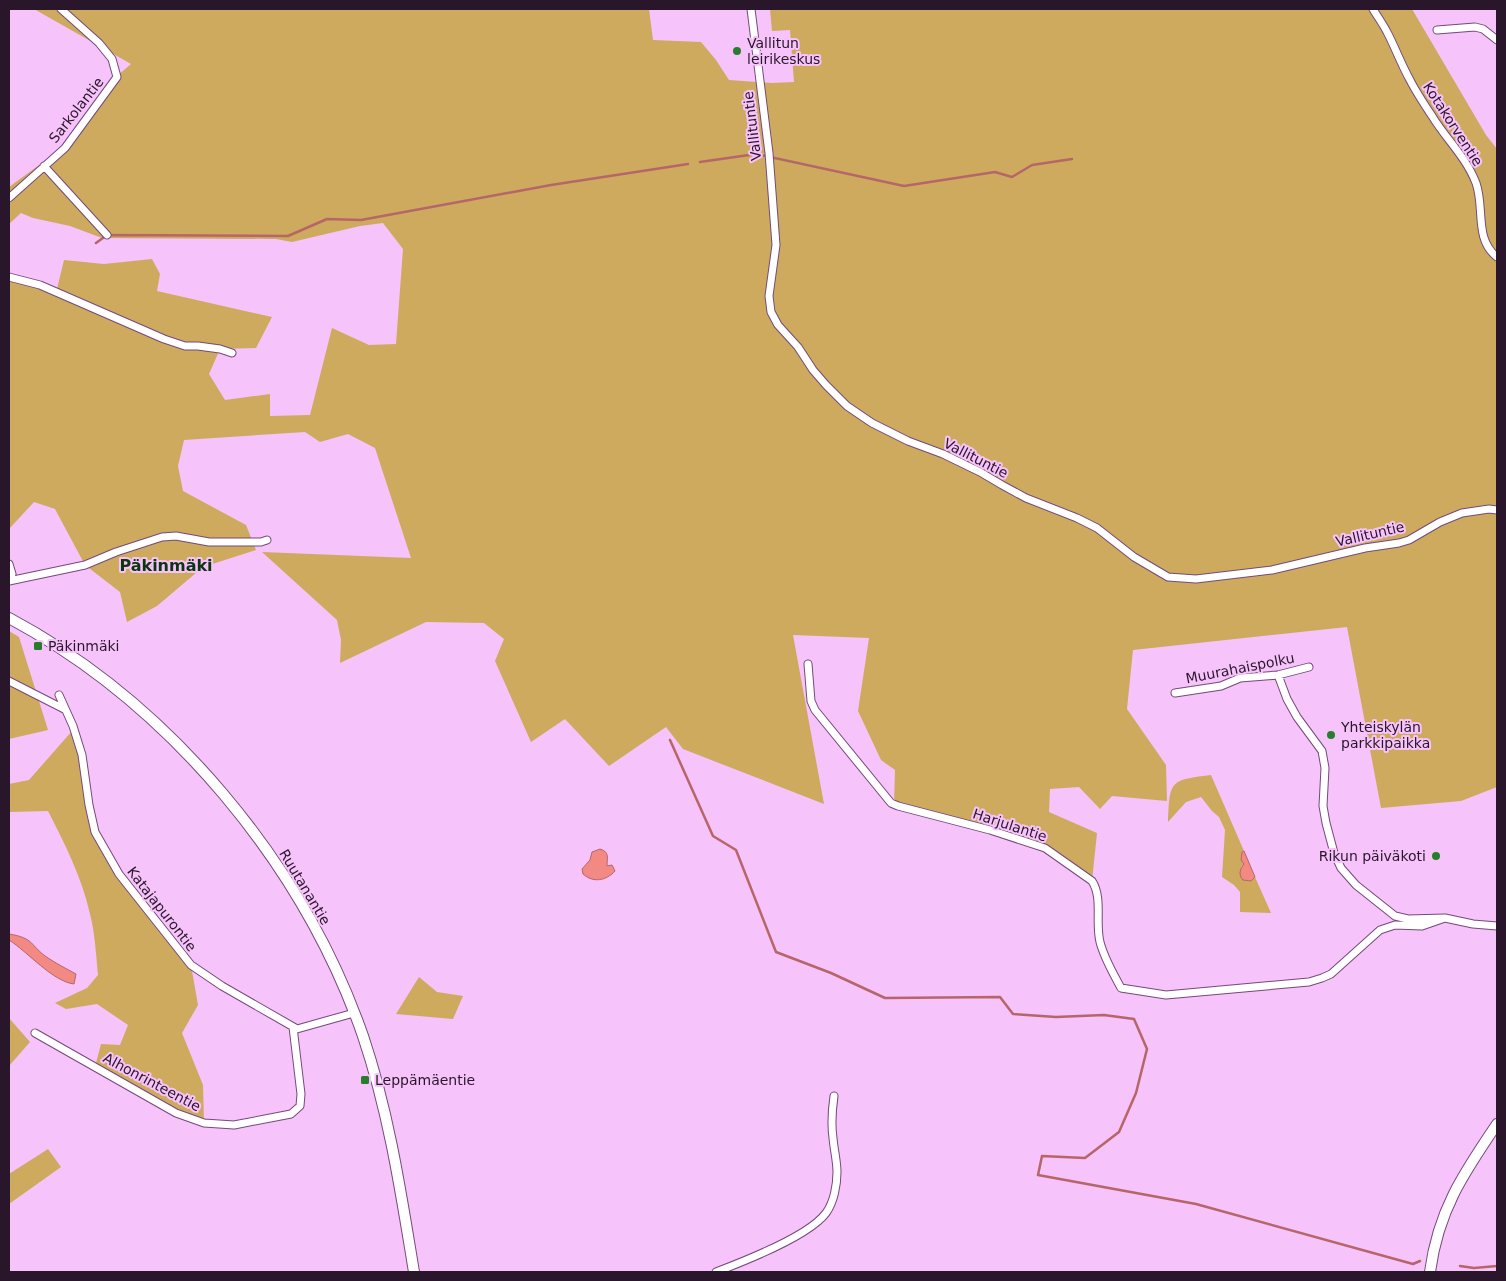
<svg xmlns="http://www.w3.org/2000/svg" width="1506" height="1281" viewBox="0 0 1506 1281" font-family="'DejaVu Sans',sans-serif">
<style>
.green{fill:#ceaa5f}
.water{fill:#f38983;stroke:#b66668}
.lines{fill:none;stroke-linecap:round;stroke-linejoin:round}
.stream{stroke:#b66668;stroke-width:2.5}
.street-casing{stroke:#754979;stroke-width:9}
.secondary-casing{stroke:#754979;stroke-width:12}
.street{stroke:#fff;stroke-width:7}
.secondary{stroke:#fff;stroke-width:10}
.poi-dot{fill:#267d2b;stroke:#f6c3fa;stroke-width:2}
.labels{text-anchor:middle;dominant-baseline:central;stroke-width:4;stroke-linejoin:round;paint-order:stroke}
.poi-label{font-size:14px;fill:#29162a;stroke:#f6c3fa;text-anchor:start}
.street-label{font-size:14px;fill:#29162a;stroke:#f6c3fa}
.quarter-label{font-size:16px;font-weight:bold;fill:#0c360f;stroke:#f6c3fa}
</style>
<rect width="100%" height="100%" fill="#f6c3fa"/>
<path class="green" d="M34,9H649L653,40L701,42L716,60L729,80L772,83L794,82L790,30L772,31L770,9H1412L1486,135L1497,149V787L1461,801L1381,808L1347,627L1133,650L1127,709L1166,765L1167,801L1112,796L1100,809L1079,787L1050,789L1049,812L1097,833L1092,881L1052,853L894,804L895,770L881,760L858,711L869,638L793,635L824,804L683,749L666,727L609,766L565,719L531,742L495,661L504,639L484,623L426,622L340,663L341,640L337,620L262,552L411,558L375,448L348,434L320,442L305,432L184,440L178,466L183,491L246,525L256,550L203,567L157,606L127,622L120,592L85,565L55,509L34,502L9,529V277L56,293L64,260L104,264L152,259L160,274L157,291L272,317L256,348L220,349L209,374L225,400L270,394V416L310,415L332,328L369,345L396,344L403,249L383,223L360,226L292,242L276,239L102,238L70,226L33,218L21,213L9,224V187L57,152L110,82L131,64Z
M9,631L19,637L48,730L9,739Z
M72,731L82,755L95,832L119,874L191,965L198,1005L182,1033L203,1085L204,1123L154,1100L96,1063L101,1044L120,1045L128,1025L97,1004L66,1009L55,1003L87,988L98,975C96,955 95,933 90,914C82,878 65,844 48,811L9,812V784L29,780Z
M1211,775L1244,851H1242L1244,864L1241,867L1255,878V877L1271,913L1240,912V892L1234,885L1222,877L1225,830L1219,817L1212,811L1201,797L1186,802L1168,822C1170,781 1169,780 1211,775Z
M419,977L437,992L463,996L453,1019L396,1014Z
M9,1018L30,1042L9,1066Z
M48,1149L61,1167L9,1204V1174Z"/>
<path class="water" d="M600,849C610,852 607,858 607,866L612,865L615,871C606,881 593,883 583,874L582,869L590,860L592,852Z
M1244,851L1255,877L1251,881L1243,880C1238,875 1240,869 1244,864L1241,860L1242,852Z
M9,934C35,938 30,946 48,958C57,964 67,969 76,974L74,984C52,981 28,952 9,940Z"/>
<g class="lines">
<path class="stream" d="M700,162L756,154L904,186L995,172L1012,177L1032,165L1072,159
M96,243L107,235L288,236L327,219L361,220L551,185L688,164
M670,740L713,836L736,850L776,952L831,973L885,998L1000,997L1013,1014L1056,1017L1104,1015L1134,1019L1147,1049L1136,1093L1119,1132L1085,1158L1042,1156L1038,1175L1196,1204L1413,1264L1420,1261
M1460,1266L1474,1268L1497,1266"/>
<defs>
<path id="street" d="M751,9L769,153L776,245L769,296L771,312L778,325L798,347L813,370L826,385L847,406L872,423L908,441L943,454L980,472L1002,485L1026,498L1077,518L1097,528L1134,557L1168,577L1196,579L1272,570L1365,548L1399,543L1409,540L1440,522L1462,513L1489,509L1497,510
M1373,9C1377,16 1383,24 1387,32C1395,47 1401,64 1410,80C1416,92 1424,104 1432,116C1446,139 1466,157 1476,183C1485,208 1474,239 1497,257
M1437,30L1475,27L1483,29L1497,40
M44,166L107,235
M9,198L65,148L117,77L112,59L99,43L61,9
M9,277L40,285L164,339L185,346H198L220,349L232,353
M9,564L12,574L9,581
M9,581L85,565L116,552L162,537L176,536L209,542H261L267,540
M808,664L811,701L815,710L891,803L898,806L990,830L1045,848L1092,881C1103,898 1095,922 1100,942C1104,958 1113,973 1121,988L1166,995L1309,982L1322,978L1331,974L1380,930L1395,925L1422,926L1445,918
M1278,675L1287,699L1297,717L1322,751L1325,768L1323,806L1326,823L1334,853L1341,868L1356,885L1395,916L1408,919L1445,918L1473,924L1497,926
M9,681L64,709
M1175,693L1221,686L1240,678L1278,675L1309,667
M59,695L73,726L82,755L89,805L95,832L119,874L191,965L222,986L297,1029L354,1013
M35,1033L176,1113L204,1123L234,1125L291,1114L300,1106L301,1094L293,1027
M716,1272C745,1261 809,1236 826,1213C834,1202 837,1185 837,1172C837,1161 834,1150 833,1138C831,1124 832,1110 834,1096"/>
<path id="secondary" d="M9,618C170,704 303,864 363,1036C389,1113 401,1193 414,1272
M1430,1272C1438,1211 1463,1174 1497,1124"/>
</defs>
<use href="#street" class="street-casing"/>
<use href="#secondary" class="secondary-casing"/>
<use href="#street" class="street"/>
<use href="#secondary" class="secondary"/>
</g>
<g class="poi-dot">
<circle cx="737" cy="51" r="5"/>
<rect x="33" y="641" width="10" height="10" rx="2.5"/>
<circle cx="1331" cy="735" r="5"/>
<circle cx="1436" cy="856" r="5"/>
<rect x="360" y="1075" width="10" height="10" rx="2.5"/>
</g>
<g class="labels">
<g class="poi-label">
<text x="747" y="43">Vallitun<tspan x="747" dy="16">leirikeskus</tspan></text>
<text x="48" y="646">Päkinmäki</text>
<text x="1341" y="727">Yhteiskylän<tspan x="1341" dy="16">parkkipaikka</tspan></text>
<text x="1426" y="856" text-anchor="end">Rikun päiväkoti</text>
<text x="375" y="1080">Leppämäentie</text>
</g>
<g class="street-label">
<text transform="translate(76 110) rotate(-52)">Sarkolantie</text>
<text transform="translate(1453 124) rotate(57)">Kotakorventie</text>
<text transform="translate(752 126) rotate(-97)">Vallituntie</text>
<text transform="translate(976 458) rotate(27)">Vallituntie</text>
<text transform="translate(1370 534) rotate(-13)">Vallituntie</text>
<text transform="translate(1240 668) rotate(-11)">Muurahaispolku</text>
<text transform="translate(1010 825) rotate(18)">Harjulantie</text>
<text transform="translate(305 887) rotate(59)">Ruutanantie</text>
<text transform="translate(162 909) rotate(52)">Katajapurontie</text>
<text transform="translate(152 1082) rotate(28)">Alhonrinteentie</text>
</g>
<g class="quarter-label">
<text x="166" y="565">Päkinmäki</text>
</g>
</g>
<rect width="1506" height="1281" fill="none" stroke="#29162a" stroke-width="20"/>
</svg>
